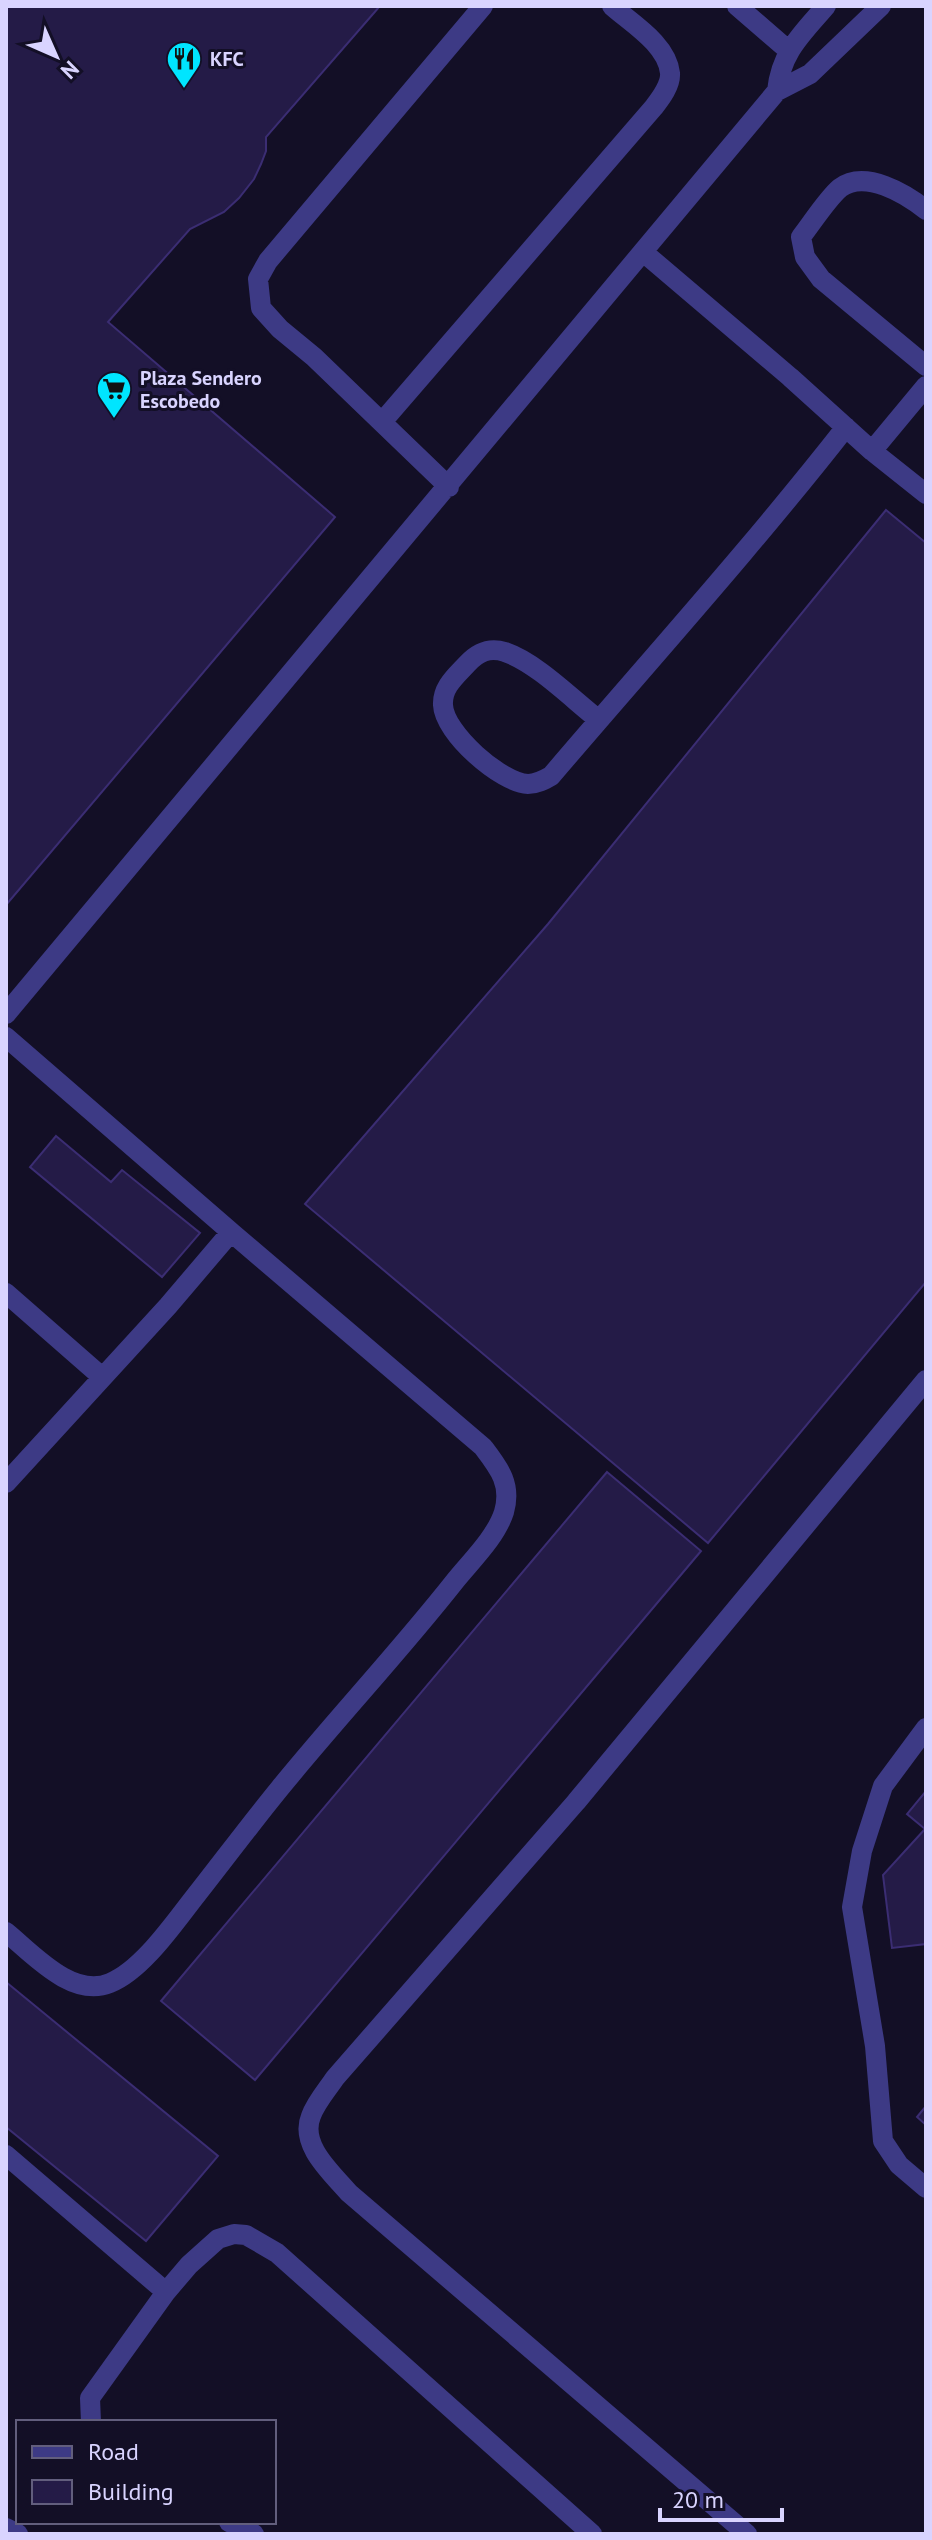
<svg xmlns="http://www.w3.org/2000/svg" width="932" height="2540" viewBox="0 0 932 2540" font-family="'PT Sans',sans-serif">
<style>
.building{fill:#241b47;stroke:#3b2d73;stroke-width:2}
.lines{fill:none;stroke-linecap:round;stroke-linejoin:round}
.minor{stroke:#3d3a85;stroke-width:20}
.labels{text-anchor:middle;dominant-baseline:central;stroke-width:6;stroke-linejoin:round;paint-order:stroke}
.poi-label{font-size:20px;font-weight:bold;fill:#d9d4ff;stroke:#130f26;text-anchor:start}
</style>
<rect width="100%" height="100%" fill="#130f26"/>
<path class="building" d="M6,6H380L266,137V151L261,164L254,179L239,198L224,212L190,229L108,322L335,517L6,905Z
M886,510L926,543V1282L708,1543L305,1204L548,924Z
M56,1136L111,1182L122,1170L200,1233L162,1277L30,1167Z
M607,1472L701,1551L255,2080L161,2001Z
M926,1791V1944L892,1948L883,1875L925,1829L907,1814Z
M6,1982L218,2156L146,2241L6,2127Z
M926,2106V2125L917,2117Z"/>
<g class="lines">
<path class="minor" d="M737,6L788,50
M777,91C781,52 802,34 826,6
M926,210C906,194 865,169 840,188C827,199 812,223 801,237L805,257L821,279L926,366
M643,252L790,377L872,451L926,494
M382,422L654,107C661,98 671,85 670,73C667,44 631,23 612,6
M872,451L926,386
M449,487L314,357L280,329L261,308L258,279L268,261L483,6
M599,720C572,699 537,663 505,652C489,647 478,652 467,664C456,676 442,687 443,705C444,733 501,783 528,784C537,784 544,780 551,776C650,660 752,547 846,427
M6,1014L777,91L810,74L881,6
M6,1037L231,1232
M6,1293L102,1377
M6,1483L168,1306L231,1232L483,1447C499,1468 512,1484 504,1512C496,1537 472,1560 455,1581C399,1652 337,1718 280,1788C249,1826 220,1865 190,1903C170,1929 140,1971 110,1983C72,1999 32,1953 6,1932
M926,1728L883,1786L862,1851L852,1907L875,2046L883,2141L899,2165L926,2188
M6,2155L166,2292
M91,2422L90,2398L166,2292L189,2265L218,2239L234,2234L246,2235L277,2253L592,2534
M229,2522L254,2534
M6,2528L18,2534
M747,2534L349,2193C332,2173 299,2145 311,2116C316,2102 327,2090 335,2078L576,1802L926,1380"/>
</g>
<defs>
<symbol id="restaurant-pin" viewBox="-11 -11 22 30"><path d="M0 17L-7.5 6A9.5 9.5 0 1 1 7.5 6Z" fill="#00e5ff" stroke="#130f26"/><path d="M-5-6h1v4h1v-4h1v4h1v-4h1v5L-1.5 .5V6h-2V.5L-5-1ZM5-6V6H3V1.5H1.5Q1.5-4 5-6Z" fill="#111"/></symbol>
<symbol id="supermarket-pin" viewBox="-11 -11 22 30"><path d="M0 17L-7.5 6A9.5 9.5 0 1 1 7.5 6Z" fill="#00e5ff" stroke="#130f26"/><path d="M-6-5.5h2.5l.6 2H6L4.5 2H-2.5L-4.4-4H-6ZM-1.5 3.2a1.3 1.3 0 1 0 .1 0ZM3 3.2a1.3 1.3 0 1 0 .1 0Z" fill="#111"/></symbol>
</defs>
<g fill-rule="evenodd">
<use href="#restaurant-pin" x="164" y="39" width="40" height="54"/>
<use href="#supermarket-pin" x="94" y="369" width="40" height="54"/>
</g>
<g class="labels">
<g class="poi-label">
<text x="210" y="59">KFC</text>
<text x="140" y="378">Plaza Sendero<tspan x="140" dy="23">Escobedo</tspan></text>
</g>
</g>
<rect width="932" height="2540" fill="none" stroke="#d9d4ff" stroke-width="16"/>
<rect x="16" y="2420" width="260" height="104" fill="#130f26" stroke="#625e7d" stroke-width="2"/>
<rect x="32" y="2446" width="40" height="12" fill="#3d3a85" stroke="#625e7d" stroke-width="2"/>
<text x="88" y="2460" font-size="24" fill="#d9d4ff">Road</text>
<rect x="32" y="2480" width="40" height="24" fill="#241b47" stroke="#625e7d" stroke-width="2"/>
<text x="88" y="2500" font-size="24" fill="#d9d4ff">Building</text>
<g transform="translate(56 56) rotate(135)" stroke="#130f26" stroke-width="6" paint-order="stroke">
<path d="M0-6L14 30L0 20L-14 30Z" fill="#d9d4ff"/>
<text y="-12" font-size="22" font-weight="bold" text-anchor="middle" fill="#d9d4ff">N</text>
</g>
<path d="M660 2508v12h122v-12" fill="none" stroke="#d9d4ff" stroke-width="4"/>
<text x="672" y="2508" font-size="24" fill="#d9d4ff" stroke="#130f26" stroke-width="6" paint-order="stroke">20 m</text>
</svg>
